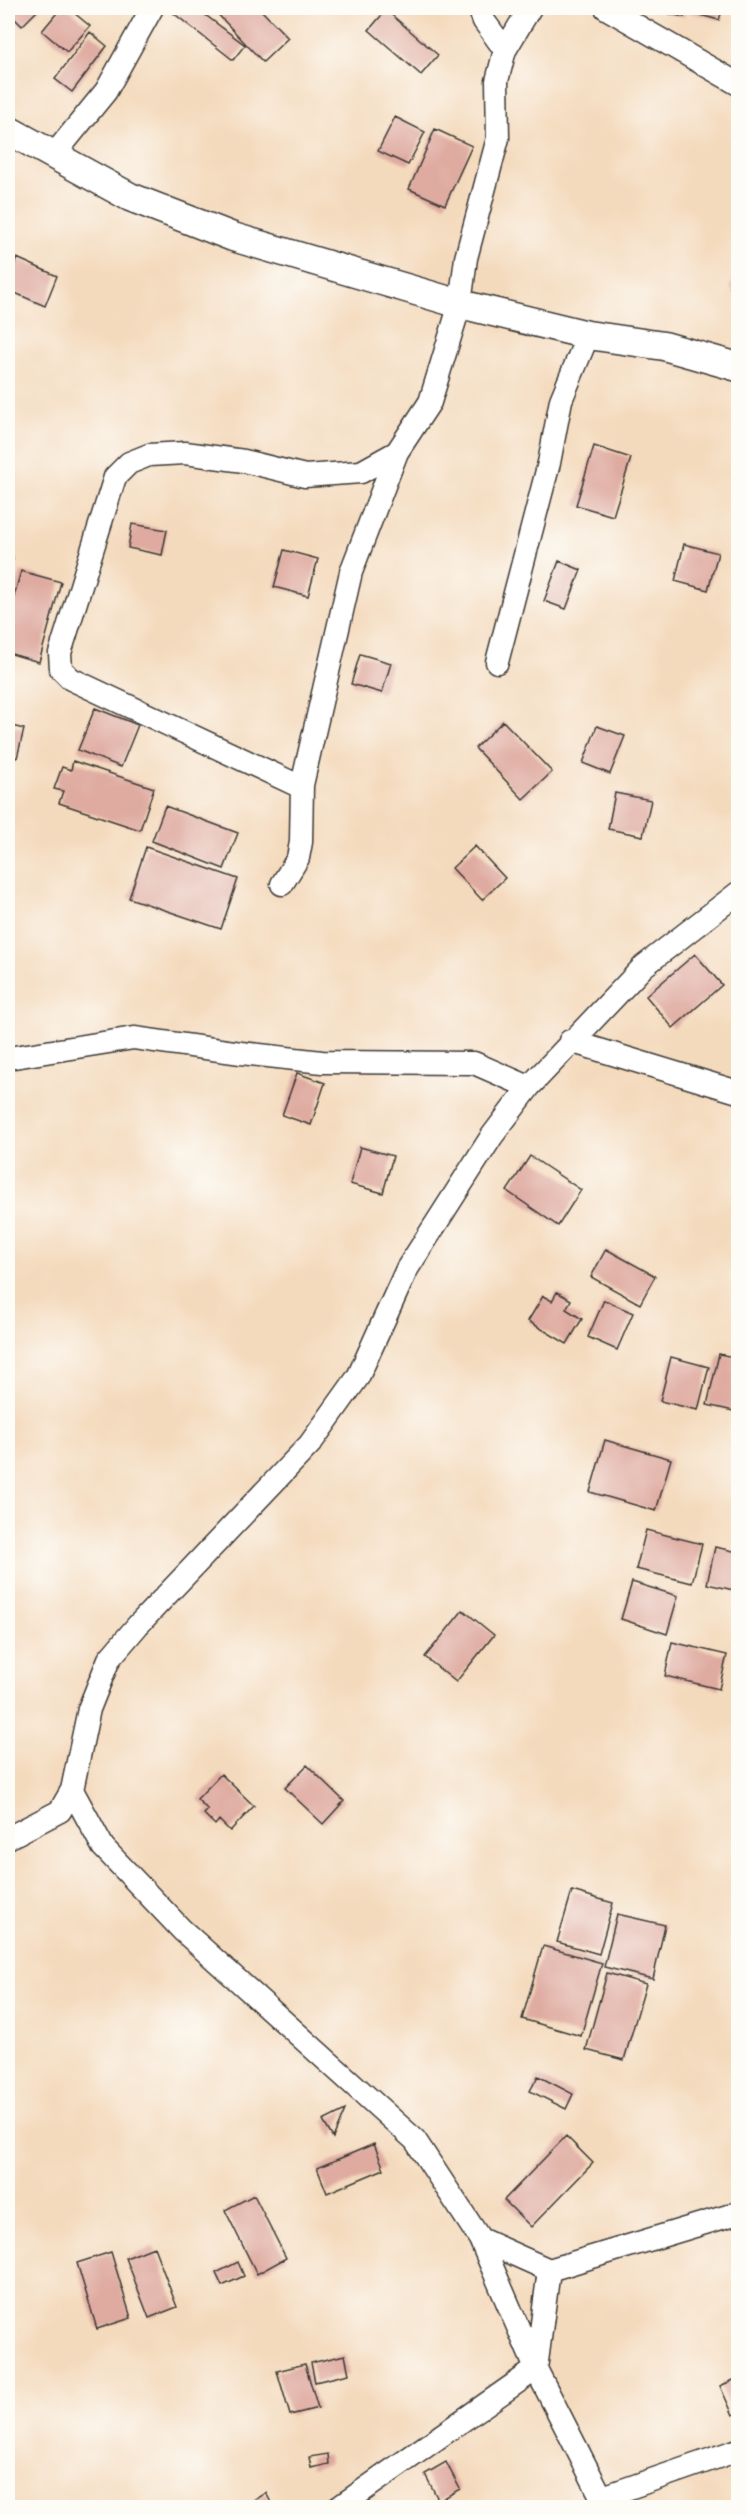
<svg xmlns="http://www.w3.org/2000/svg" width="746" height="2515" viewBox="0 0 746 2515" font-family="'EB Garamond',serif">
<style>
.building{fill:#dfaba0}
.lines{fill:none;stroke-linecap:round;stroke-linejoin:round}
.minor-casing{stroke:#3c3834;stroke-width:25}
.tertiary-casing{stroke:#3c3834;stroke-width:31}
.minor{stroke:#fff;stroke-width:22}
.tertiary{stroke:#fff;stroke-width:28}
</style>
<rect width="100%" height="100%" fill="#fdfcf7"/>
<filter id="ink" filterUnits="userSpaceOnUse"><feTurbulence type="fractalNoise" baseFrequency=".0167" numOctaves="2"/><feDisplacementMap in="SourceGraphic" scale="12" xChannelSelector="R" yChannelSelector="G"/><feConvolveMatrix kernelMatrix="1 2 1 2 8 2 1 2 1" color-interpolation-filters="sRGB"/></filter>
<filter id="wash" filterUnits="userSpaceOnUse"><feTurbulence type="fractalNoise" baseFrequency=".008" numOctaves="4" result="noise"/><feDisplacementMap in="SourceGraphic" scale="24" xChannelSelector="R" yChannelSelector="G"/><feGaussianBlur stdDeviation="1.35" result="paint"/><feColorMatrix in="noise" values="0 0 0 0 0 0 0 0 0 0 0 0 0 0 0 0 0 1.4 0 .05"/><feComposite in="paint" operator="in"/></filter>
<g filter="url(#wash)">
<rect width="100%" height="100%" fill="#f4dabd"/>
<g id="blocks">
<path class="building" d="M8,8H40L22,26L8,12Z
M61,8H68L90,26L67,52L42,31Z
M167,8H196L245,45L233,60Z
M212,8H259L288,38L263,62Z
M668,8H723L719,20L685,11L684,17L666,13Z
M386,10L438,55L421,75L369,30Z
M90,32L107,46L72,92L55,79Z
M395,117L425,132L408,165L378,151Z
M435,129L472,146L445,205L409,189Z
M17,258L57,276L45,306L8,290V279Z
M738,268V292L730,288Z
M594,446L631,458L613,516L576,505Z
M132,524L167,530L162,555L128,548Z
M684,544L718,553L708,590L675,581Z
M284,550L318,559L308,596L274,587Z
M8,557L13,559L8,578Z
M559,561L581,570L566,609L544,601Z
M21,571L61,582L39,662L8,653V618Z
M360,654L391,663L382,693L351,684Z
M95,708L138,725L121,767L78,750Z
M503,721L552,772L523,799L475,748Z
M8,725L24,729L17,758L8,755Z
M597,726L625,736L610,774L583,763Z
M73,761L154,788L140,830L59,803L63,791L54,789L62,767L71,770Z
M615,793L651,800L643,836L608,829Z
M165,806L238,833L224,869L152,841Z
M475,846L505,878L482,900L452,868Z
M146,847L238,879L221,929L129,898Z
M695,954L722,985L673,1028L646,996Z
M297,1073L325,1083L311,1125L282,1115Z
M360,1147L393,1156L383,1193L350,1184Z
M530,1156L581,1190L558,1226L507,1191Z
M606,1249L655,1276L640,1304L591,1277Z
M557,1292L571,1300L566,1309L582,1319L567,1344L528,1321L543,1296L552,1301Z
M604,1300L633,1313L617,1350L588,1337Z
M719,1354L738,1358V1412L707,1405Z
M671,1357L709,1367L698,1410L660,1401Z
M605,1440L671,1459L656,1511L590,1492Z
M646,1530L702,1544L692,1583L636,1569Z
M715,1547L738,1552V1591L707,1584Z
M632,1582L678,1596L667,1634L621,1619Z
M463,1610L494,1635L456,1682L425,1657Z
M672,1642L727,1655L719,1689L665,1676Z
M307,1765L344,1801L323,1824L285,1788Z
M221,1774L254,1806L230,1831L219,1820L215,1825L204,1814L208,1810L197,1799Z
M572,1891L613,1903L599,1954L557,1942Z
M617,1914L665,1925L653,1979L604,1967Z
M543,1946L602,1963L581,2036L522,2019Z
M607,1973L646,1984L624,2060L586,2050Z
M538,2076L573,2094L566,2109L530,2091Z
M345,2110L333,2138L323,2121Z
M566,2136L593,2163L531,2227L504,2200Z
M374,2144L384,2169L327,2193L317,2168Z
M254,2195L286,2258L257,2274L225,2210Z
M154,2247L177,2307L149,2318L126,2258Z
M111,2252L131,2318L97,2329L77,2263Z
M238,2262L244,2276L222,2286L216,2273Z
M345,2355L349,2374L315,2382L311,2363Z
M305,2364L318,2408L290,2415L277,2371Z
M738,2378V2413L733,2415L720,2386Z
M328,2454L329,2464L311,2468L309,2457Z
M446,2462L460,2489L439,2501L425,2474Z
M266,2493L274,2508H242Z"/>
</g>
</g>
<g filter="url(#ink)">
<use href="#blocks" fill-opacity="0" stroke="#3c3834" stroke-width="1.5"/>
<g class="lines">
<defs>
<path id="minor" d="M479,8L484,21L505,50
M606,8L738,84
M53,156L106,91L152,8
M497,662L549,463L561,400L588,335
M301,787L71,679L61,669L60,653L115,477L129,463L149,455L185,453L244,461L305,476L361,472L397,452
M282,884L298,858L301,842L302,785L351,572L397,452L430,402L460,304L466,258L498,138L497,81L505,50L530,8
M570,1041L738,1092
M8,1058L134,1038L241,1053L322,1062L474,1063L529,1087
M72,1790L103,1847L182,1930L415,2140L480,2239L536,2369L607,2508
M8,1838L60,1811L72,1790L89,1709L109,1659L138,1625L310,1444L358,1377L407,1269L492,1136L529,1087L644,966L738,893
M549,2270L738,2213
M603,2497L738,2450
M338,2508L536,2369L549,2270L480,2239"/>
<path id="tertiary" d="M8,130L130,197L233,237L460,304L588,335L664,346L738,367"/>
</defs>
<use href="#minor" class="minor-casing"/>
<use href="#tertiary" class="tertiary-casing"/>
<use href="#minor" class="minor"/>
<use href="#tertiary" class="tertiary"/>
</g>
</g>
<rect width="746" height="2515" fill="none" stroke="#fdfcf7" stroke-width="30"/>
</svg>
